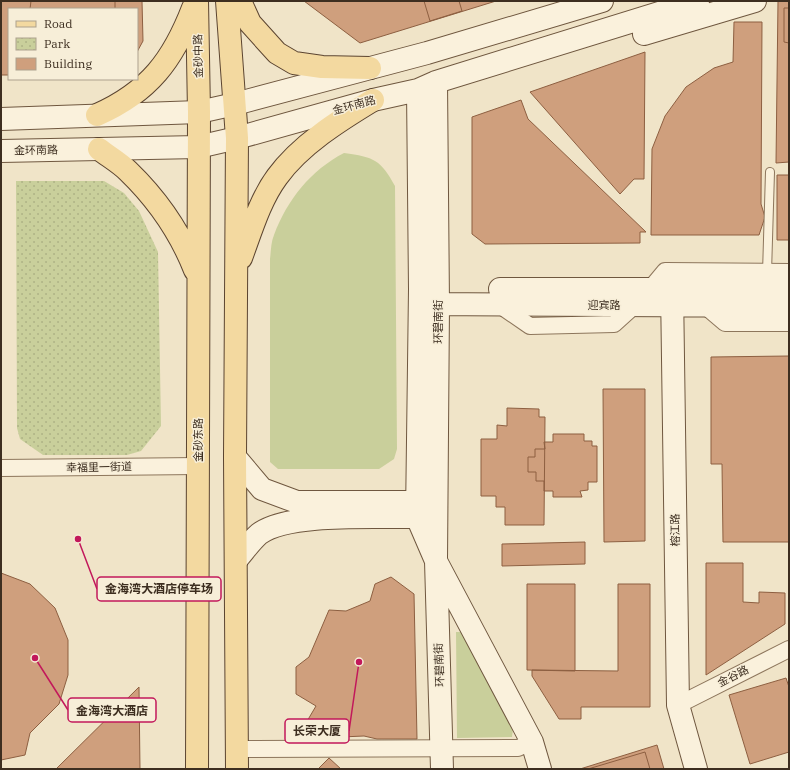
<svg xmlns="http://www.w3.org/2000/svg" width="790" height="770" viewBox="0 0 790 770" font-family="'IBM Plex Serif','Noto Sans SC',serif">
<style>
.grass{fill:#c9cf9b}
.park{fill:url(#park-dots)}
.building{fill:#cf9f7d;stroke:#8d5f41}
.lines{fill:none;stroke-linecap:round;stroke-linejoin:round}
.lane-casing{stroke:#8d765c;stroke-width:10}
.street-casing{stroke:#8d765c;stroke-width:18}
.secondary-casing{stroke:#6f573f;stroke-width:24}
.primary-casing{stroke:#5b4430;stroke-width:24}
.lane{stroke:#faf1dc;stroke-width:8}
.street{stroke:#faf1dc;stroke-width:16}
.secondary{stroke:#faf1dc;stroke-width:22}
.primary{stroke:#f3d9a0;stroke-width:22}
.labels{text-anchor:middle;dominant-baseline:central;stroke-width:3;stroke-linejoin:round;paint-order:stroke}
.street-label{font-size:11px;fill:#3d2e20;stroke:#f7eed8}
.leader{fill:none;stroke:#c2185b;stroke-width:1.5}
.callout-dot{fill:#c2185b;stroke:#f7eed8;stroke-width:1.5}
.callout{fill:#f7eed8;stroke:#c2185b;stroke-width:1.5}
.callout-label{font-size:12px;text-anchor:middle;font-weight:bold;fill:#3d2e20}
</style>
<defs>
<pattern id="park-dots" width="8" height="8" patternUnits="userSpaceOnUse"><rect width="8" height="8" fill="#c9cf9b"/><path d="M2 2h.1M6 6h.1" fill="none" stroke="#aeb285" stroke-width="1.8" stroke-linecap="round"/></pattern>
</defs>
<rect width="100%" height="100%" fill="#f0e4c8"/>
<path class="grass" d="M344,153C374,157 381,160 395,186L397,449L394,459L379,469H278L270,462V259C271,251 271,242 274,235C287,200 311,170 344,153Z
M456,632H465L513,729L512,737L457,738Z"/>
<path class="park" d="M16,181H104L124,193L139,211L158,252L161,426L141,451L127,455H43L20,439L17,428Z"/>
<path class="building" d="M1,1H142L143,41L137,52V9H9V75H1Z
M31,1H115V9H30Z
M304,1H496L360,43Z
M424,1H459L462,11L430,21Z
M778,1H789V162L776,163Z
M784,8H789V43L784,42Z
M734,22H762L761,204L765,217L759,235H651L652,149L665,116L686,87L714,68L733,62Z
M645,52L644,179H634L620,194L530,92Z
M521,100L528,119L646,232H640V243L485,244L472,234V117Z
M777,175H789V240H777Z
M789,356V542H723L722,464H711V357Z
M603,389H645V541L604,542Z
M507,408L539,409V417H545L544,525H505V507H496V496H481V439H497V425L507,426Z
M553,434H584V441H592V446H597V482H588V490L580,491L582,497H553V491H544V481H536V472H528V457H535V449H545L544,442H553Z
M585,542V564L502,566V544Z
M706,563H743V602L759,603V592L785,593V624L706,675Z
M1,573L30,584L55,608L68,640V675L59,704L30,733L25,755L1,760Z
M391,577L414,594L417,739H377L364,736L318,738L303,728L316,706L296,694V667L309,657L329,610L346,611L370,601L375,584Z
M527,584H575V671L527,670Z
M618,584H650V707H581V719H559L532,676V670L618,671Z
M786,678L789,687V752L750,764L729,695Z
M139,687L140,769H56Z
M657,745L664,769H580Z
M645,752L650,769H588Z
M329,758L341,769H318Z"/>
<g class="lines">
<defs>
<path id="lane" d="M767,273L770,172"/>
<path id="street" d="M650,289L665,271L789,272
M498,304L530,326L614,324L635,305
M705,306L725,323H789
M1,468L198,466
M678,705L789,649
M236,749L518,748L532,742"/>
<path id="secondary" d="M644,34L755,1
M436,82L438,304L436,561L442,769
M418,90L420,289L417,517L436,561L532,742L540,769
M1,119L199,112L235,104L427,53L602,1
M1,151L198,147L237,138L373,100L418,90L436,82L698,1
M500,289H789
M672,289L678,705L696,769
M423,304L789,306
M235,457L262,489L297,502H432
M237,559C244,551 251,541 259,534C288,512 377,518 415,517"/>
<path id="primary" d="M197,1L199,112L197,769
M227,1L237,138L235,457L237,769
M240,1L250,23L277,53L294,63L322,67L370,68
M97,115C149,92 173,60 193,8
M99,149C108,156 120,163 128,171C157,199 180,232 195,270
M241,258C251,231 260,200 277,177C300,145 340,120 373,100"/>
</defs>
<use href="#lane" class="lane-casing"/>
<use href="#street" class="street-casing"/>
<use href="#secondary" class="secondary-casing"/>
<use href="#primary" class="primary-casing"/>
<use href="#lane" class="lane"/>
<use href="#street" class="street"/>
<use href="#secondary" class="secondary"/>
<use href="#primary" class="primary"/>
</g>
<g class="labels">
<g class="street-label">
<text transform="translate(198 56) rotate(-91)">金砂中路</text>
<text transform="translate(354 105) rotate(-15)">金环南路</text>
<text transform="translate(36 150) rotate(-1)">金环南路</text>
<text x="604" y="305">迎宾路</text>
<text transform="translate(438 322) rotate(-90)">环碧南街</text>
<text transform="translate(198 440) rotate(-90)">金砂东路</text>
<text transform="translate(99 467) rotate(-1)">幸福里一街道</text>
<text transform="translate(675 530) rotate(-91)">榕江路</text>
<text transform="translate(439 665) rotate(-92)">环碧南街</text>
<text transform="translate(733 676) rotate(-27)">金谷路</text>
</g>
</g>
<path class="leader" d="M78 539L97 589M35 658L68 710M359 662L349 731"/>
<g class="callout-dot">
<circle cx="78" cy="539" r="4"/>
<circle cx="35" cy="658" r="4"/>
<circle cx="359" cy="662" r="4"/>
</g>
<g class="callout">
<rect x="97" y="577" width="124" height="24" rx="4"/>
<rect x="68" y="698" width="88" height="24" rx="4"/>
<rect x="285" y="719" width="64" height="24" rx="4"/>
</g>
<g class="callout-label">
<text x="159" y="593">金海湾大酒店停车场</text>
<text x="112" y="715">金海湾大酒店</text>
<text x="317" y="735">长荣大厦</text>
</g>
<rect width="790" height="770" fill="none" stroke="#3d2e20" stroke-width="4"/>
<rect x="8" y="8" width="130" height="72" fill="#f7eed8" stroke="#ada18e"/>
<rect x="16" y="21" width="20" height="6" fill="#f3d9a0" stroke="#ada18e"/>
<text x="44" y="28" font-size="12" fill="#3d2e20">Road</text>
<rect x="16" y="38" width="20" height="12" fill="url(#park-dots)" stroke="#ada18e"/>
<text x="44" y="48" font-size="12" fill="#3d2e20">Park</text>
<rect x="16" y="58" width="20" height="12" fill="#cf9f7d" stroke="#ada18e"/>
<text x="44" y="68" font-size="12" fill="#3d2e20">Building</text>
</svg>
